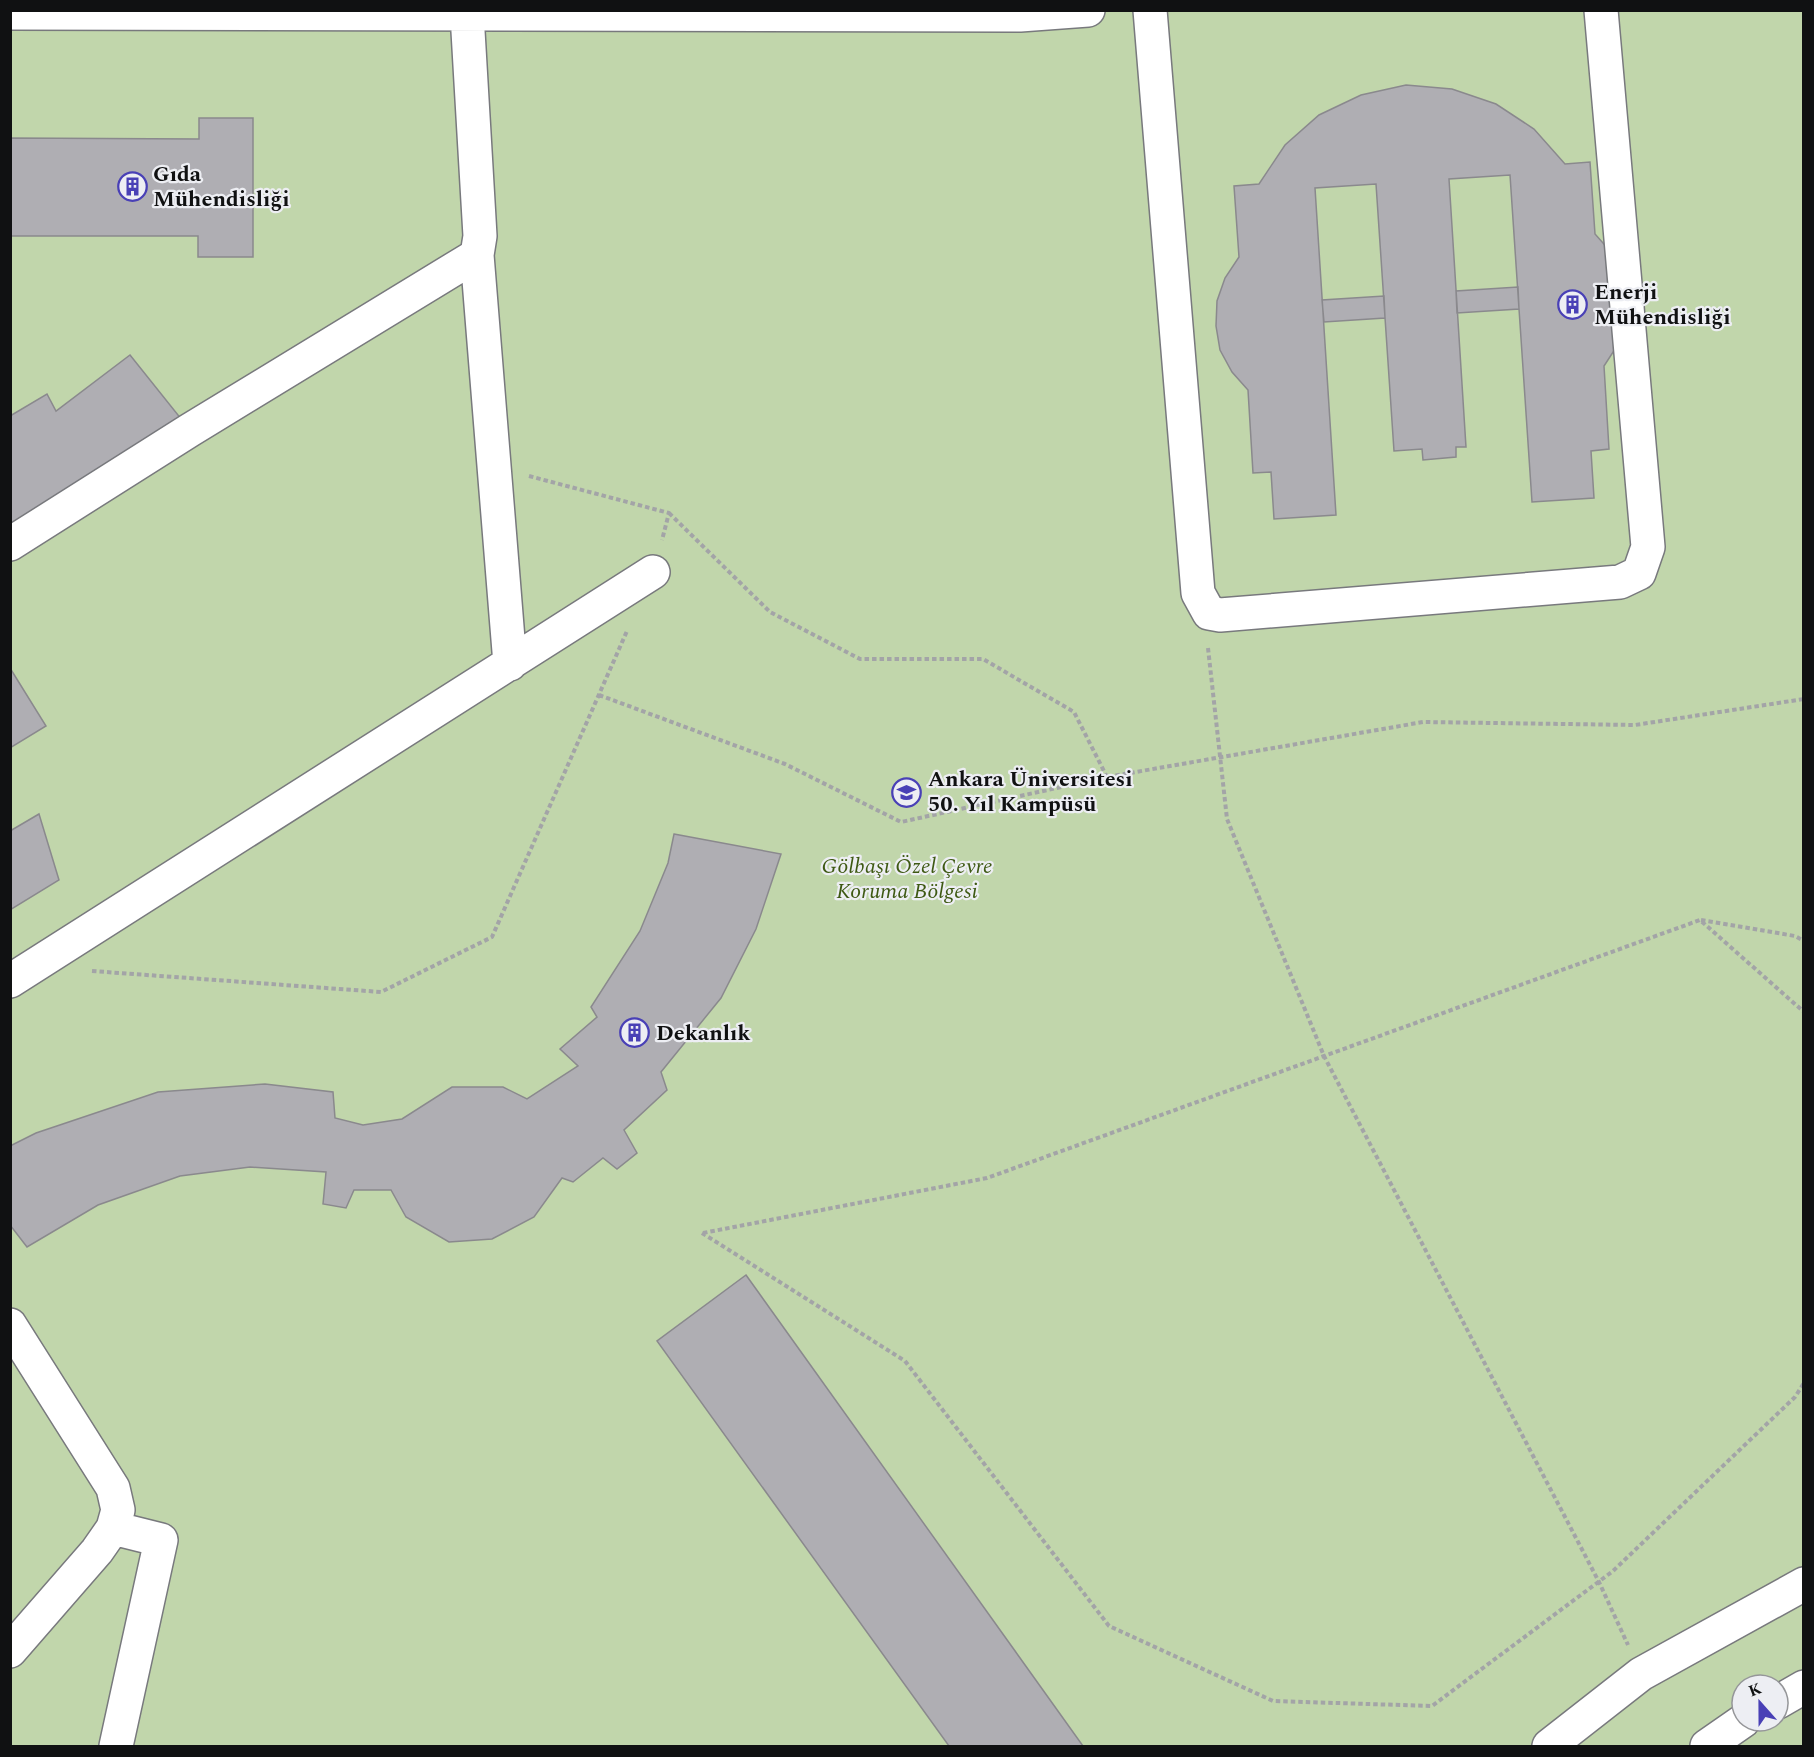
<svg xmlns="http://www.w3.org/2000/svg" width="1814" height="1757" viewBox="0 0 1814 1757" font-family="Spectral,serif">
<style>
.green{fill:#c1d6ab;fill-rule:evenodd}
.building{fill:#afaeb3;stroke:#8a898d;stroke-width:1.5}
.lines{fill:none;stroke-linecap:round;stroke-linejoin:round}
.minor-casing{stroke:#78797d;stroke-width:36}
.path{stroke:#a3a4a7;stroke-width:4;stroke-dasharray:4.5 3;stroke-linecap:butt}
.minor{stroke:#fff;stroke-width:33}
.labels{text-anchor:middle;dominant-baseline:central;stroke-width:4.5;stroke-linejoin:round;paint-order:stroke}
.poi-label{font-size:22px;font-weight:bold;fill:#101112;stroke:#edeef3;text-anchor:start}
.park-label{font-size:22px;font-style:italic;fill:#3e5913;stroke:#edeef3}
</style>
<rect width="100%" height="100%" fill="#edeef3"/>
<path class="green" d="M11,11H1803V1746H11ZM1742,1685H1778V1721H1742Z"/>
<path class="building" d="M1406,85L1452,89L1496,104L1534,129L1565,164L1590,162L1595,234L1611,252L1617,346L1604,366L1609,449L1591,451L1594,498L1532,502L1510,175L1449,179L1466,447H1456V457L1423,460L1422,449L1394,451L1376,184L1315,188L1336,515L1274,519L1271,472L1253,473L1248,390L1232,372L1220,350L1216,326L1217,301L1225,278L1239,257L1234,186L1259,184L1285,145L1319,115L1361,95Z
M199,118H253V257H198V236H10V138L199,139Z
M1518,287L1519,309L1457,313L1456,291Z
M1384,296L1385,318L1324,322L1322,300Z
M130,355L190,430L10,544V416L47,394L56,411Z
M10,668L46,726L10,748Z
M39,814L59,880L10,910V831Z
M674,834L781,854L756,929L721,998L661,1072L667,1090L624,1130L637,1153L617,1169L603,1158L573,1182L562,1178L534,1217L492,1239L449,1242L406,1217L391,1190H354L346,1208L323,1204L326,1172L250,1167L180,1176L98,1205L27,1247L10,1225V1146L36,1133L158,1092L265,1084L333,1092L335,1118L363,1125L402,1119L452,1087H503L527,1099L578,1066L560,1049L597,1017L591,1007L640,931L668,863Z
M746,1275L1083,1746H949L657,1341Z"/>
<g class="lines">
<defs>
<path id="minor" d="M1150,10L1198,593L1209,613L1220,615L1620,582L1639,573L1648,547L1601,10
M10,13L1020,15L1088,10
M477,255L510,664
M10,544L190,430L477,255L480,236L467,14
M10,981L653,572
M10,1325L113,1488L118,1510L113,1528L97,1551L10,1651
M113,1528L161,1540L116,1746
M1778,1702L1804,1687
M1549,1746L1641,1674L1804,1584
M1707,1746L1743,1721"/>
</defs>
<use href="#minor" class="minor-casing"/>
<path class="path" d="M529,476L669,513L662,540
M669,513L770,612L860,659H983L1074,712L1107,777
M1208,648L1227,819L1324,1056L1599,1582L1628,1645
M599,695L785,764L901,822L1107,777L1423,722L1635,725L1804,699
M1701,920L1795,936L1804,941
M92,971L381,992L492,937L627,631
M702,1233L905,1361L1109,1626L1273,1701L1432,1706L1613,1571L1795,1397L1804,1383
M703,1233L987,1178L1700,920L1804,1012"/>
<use href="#minor" class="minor"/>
</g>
<defs>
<symbol id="building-ring" viewBox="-11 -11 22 22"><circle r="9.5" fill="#edeef3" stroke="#4940b6" stroke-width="1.5"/><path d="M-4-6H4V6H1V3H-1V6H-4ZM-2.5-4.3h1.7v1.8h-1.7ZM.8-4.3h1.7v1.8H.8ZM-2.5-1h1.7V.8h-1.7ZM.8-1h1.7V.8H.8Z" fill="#4940b6"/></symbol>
<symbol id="university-ring" viewBox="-11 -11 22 22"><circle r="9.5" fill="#edeef3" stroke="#4940b6" stroke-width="1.5"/><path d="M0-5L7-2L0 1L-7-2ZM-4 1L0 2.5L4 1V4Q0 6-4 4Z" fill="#4940b6"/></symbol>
</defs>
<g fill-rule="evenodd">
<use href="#building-ring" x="116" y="170" width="33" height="33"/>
<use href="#building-ring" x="1556" y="288" width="33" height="33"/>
<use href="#university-ring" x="890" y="776" width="33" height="33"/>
<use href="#building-ring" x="618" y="1016" width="33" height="33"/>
</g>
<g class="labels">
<g class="poi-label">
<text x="153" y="174">Gıda<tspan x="153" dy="25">Mühendisliği</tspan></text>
<text x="1594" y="292">Enerji<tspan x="1594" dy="25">Mühendisliği</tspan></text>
<text x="928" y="779">Ankara Üniversitesi<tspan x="928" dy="25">50. Yıl Kampüsü</tspan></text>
<text x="656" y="1033">Dekanlık</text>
</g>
<g class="park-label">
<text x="907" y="866">Gölbaşı Özel Çevre<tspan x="907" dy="25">Koruma Bölgesi</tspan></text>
</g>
</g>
<rect width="1814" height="1757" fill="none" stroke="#101112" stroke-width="24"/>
<g transform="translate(1760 1703) rotate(339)"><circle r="28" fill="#edeef3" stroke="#959699" stroke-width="1.5"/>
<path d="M0-4.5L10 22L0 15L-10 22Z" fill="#4940b6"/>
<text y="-9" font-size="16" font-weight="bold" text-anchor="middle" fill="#101112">K</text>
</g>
</svg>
